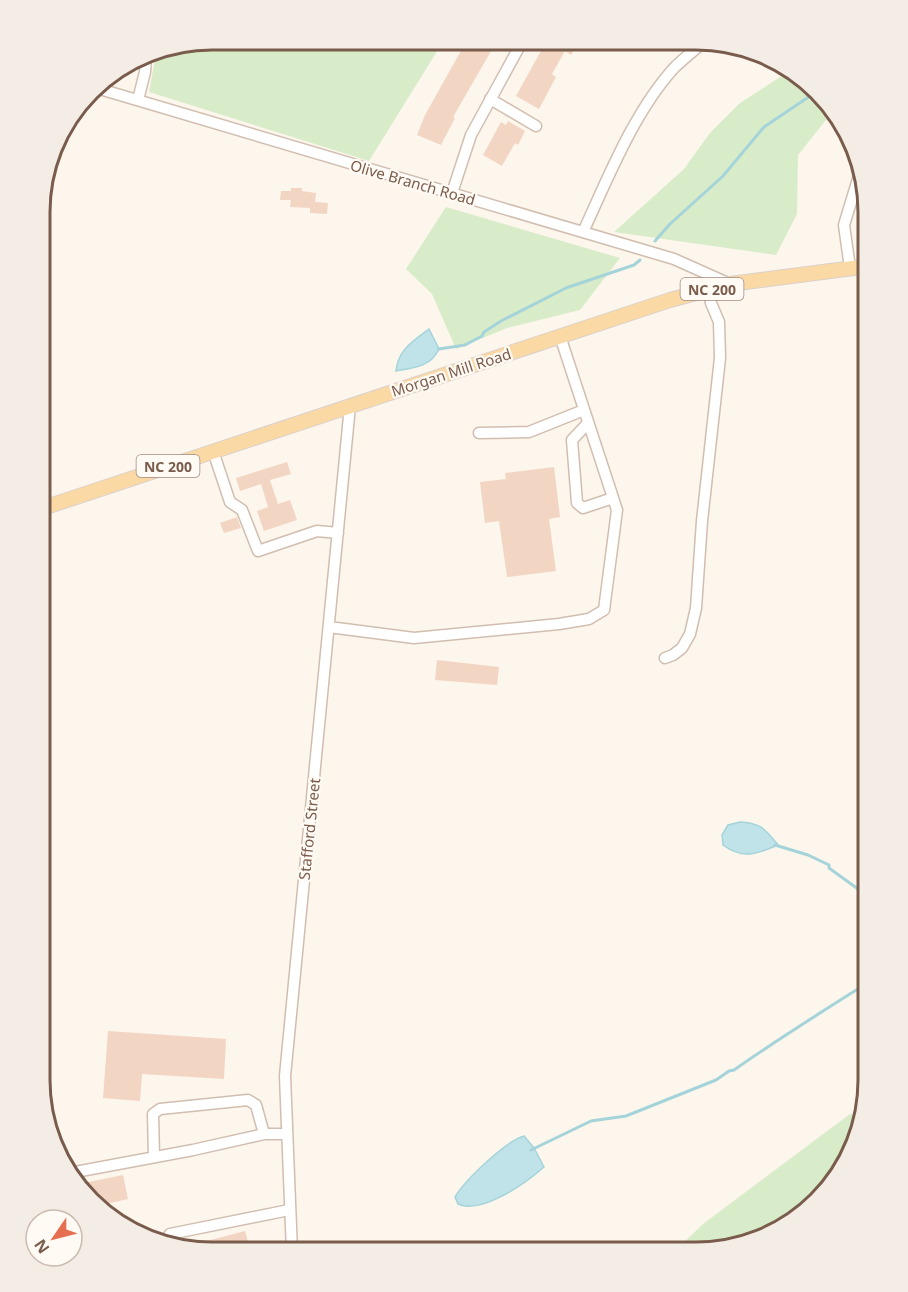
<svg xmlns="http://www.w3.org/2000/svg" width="908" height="1292" viewBox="0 0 908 1292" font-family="'Noto Sans',sans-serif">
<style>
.green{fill:#d8ecc9}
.water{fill:#bfe3e8;stroke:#a5d3da;stroke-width:1.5}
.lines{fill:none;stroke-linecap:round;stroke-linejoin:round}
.stream{stroke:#a5d3da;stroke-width:3}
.building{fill:#f3d5c3}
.minor-casing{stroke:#d1beb0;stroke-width:13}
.major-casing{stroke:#dad1cd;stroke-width:16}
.minor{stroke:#fff;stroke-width:10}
.major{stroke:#fbd9a5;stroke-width:14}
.labels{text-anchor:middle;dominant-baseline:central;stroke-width:4.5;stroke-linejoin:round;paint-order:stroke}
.shield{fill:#fffaf3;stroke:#a28b7f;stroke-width:1.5}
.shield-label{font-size:14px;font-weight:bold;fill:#7a5c4d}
.street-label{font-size:15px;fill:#7a5c4d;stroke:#fffaf3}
.rim{fill:none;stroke:#7a5c4d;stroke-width:3}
</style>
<rect width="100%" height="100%" fill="#fdf6ec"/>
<path class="green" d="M211,39L444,40L369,161L149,92L157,48Z
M791,70L801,74L833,113L830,115L798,155L797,214L776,255L614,232L684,169L710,133L740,103Z
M446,207L620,258L580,310L507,328L456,349L432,294L406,269Z
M850,1114L860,1118L840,1177L773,1235L697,1253H673L703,1224Z"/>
<path class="water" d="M429,329L439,349C431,367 413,368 396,371C398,350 412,342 429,329Z
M740,822C761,823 765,829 778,845C757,854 743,860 723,845L722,835L728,825Z
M524,1136L534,1148L544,1167C526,1183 481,1215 458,1204L455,1197C465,1180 506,1141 524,1136Z"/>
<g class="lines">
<path class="stream" d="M655,241L670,224L723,176L764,127L816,92
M439,349L465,345L482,336L484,332L501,321L566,288L634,265L640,260
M775,845L808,855L829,865V868L869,897
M531,1150L591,1121L626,1116L716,1080L729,1071L734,1070C778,1039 823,1011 869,982"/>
</g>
<path class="building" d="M467,40H491L489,43L494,46L453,117L455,118L441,145L417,135L425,115Z
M547,40H580L571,55L565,51L552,74L556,77L539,109L516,96Z
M508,121L525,131L518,145L515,143L502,166L483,155L501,122L506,125Z
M291,188H302V191L316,193L315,202L328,203L327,214L310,213V208L290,207L291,200H280L281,191H291Z
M287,462L291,474L270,480L278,504L290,500L297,520L264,531L257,511L268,507L261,484L240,491L236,478Z
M554,467L560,517L549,519L556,571L507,577L499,521L485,523L480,482L506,479L505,473Z
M237,517L241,528L224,533L220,523Z
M437,660L499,667L497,685L435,680Z
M108,1031L226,1039L224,1079L142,1074L140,1101L103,1098Z
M123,1175L128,1199L97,1206L79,1184Z
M245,1231L251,1252H189L180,1248Z"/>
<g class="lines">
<defs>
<path id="minor" d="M93,87L674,259L730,284
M490,99L536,126
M138,100L145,72L146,54
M452,193L471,135L523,40
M583,232C608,178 634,112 674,68C684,58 696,49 706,40
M850,268L844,225L858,179
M588,423L572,440L577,503L583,508L613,498
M479,433L529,432L584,410
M213,451L230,502L242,510L258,551L317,531L338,533
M329,627L414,638L559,624L589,619L604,610L617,510L560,336
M665,658L673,655L682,648L690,634L696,608L702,521L720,358L719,322L711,303L709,289
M154,1157L153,1114L160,1109L248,1100L256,1105L264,1134
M70,1173L193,1150L264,1134H287
M165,1242L170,1234L289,1210
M292,1252L285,1076L350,406"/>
<path id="major" d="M40,509L670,300L730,284L869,266"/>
</defs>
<use href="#minor" class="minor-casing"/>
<use href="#major" class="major-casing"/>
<use href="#minor" class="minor"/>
<use href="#major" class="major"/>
</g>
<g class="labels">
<g class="shield">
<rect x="680.5" y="278" width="63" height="22" rx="4.5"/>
<rect x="136.5" y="455" width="63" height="22" rx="4.5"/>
</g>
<g class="shield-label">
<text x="712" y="289">NC 200</text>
<text x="168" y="466">NC 200</text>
</g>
<g class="street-label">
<text transform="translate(413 182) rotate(16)">Olive Branch Road</text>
<text transform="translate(451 372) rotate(-18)">Morgan Mill Road</text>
<text transform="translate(309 829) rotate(-84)">Stafford Street</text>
</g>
</g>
<path d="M0 0H908V1292H0ZM212 50H696A162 162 0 0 1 858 212V1080A162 162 0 0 1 696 1242H212A162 162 0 0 1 50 1080V212A162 162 0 0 1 212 50Z" fill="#f4ede6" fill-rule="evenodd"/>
<path class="rim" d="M212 50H696A162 162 0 0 1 858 212V1080A162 162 0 0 1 696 1242H212A162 162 0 0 1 50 1080V212A162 162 0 0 1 212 50Z"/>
<g transform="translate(54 1238) rotate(235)"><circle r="28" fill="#fffaf3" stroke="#cabbb1" stroke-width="1.5"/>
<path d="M0-4.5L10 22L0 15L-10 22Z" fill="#e76f51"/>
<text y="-9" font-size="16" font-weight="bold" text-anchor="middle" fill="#7a5c4d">N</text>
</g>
</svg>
